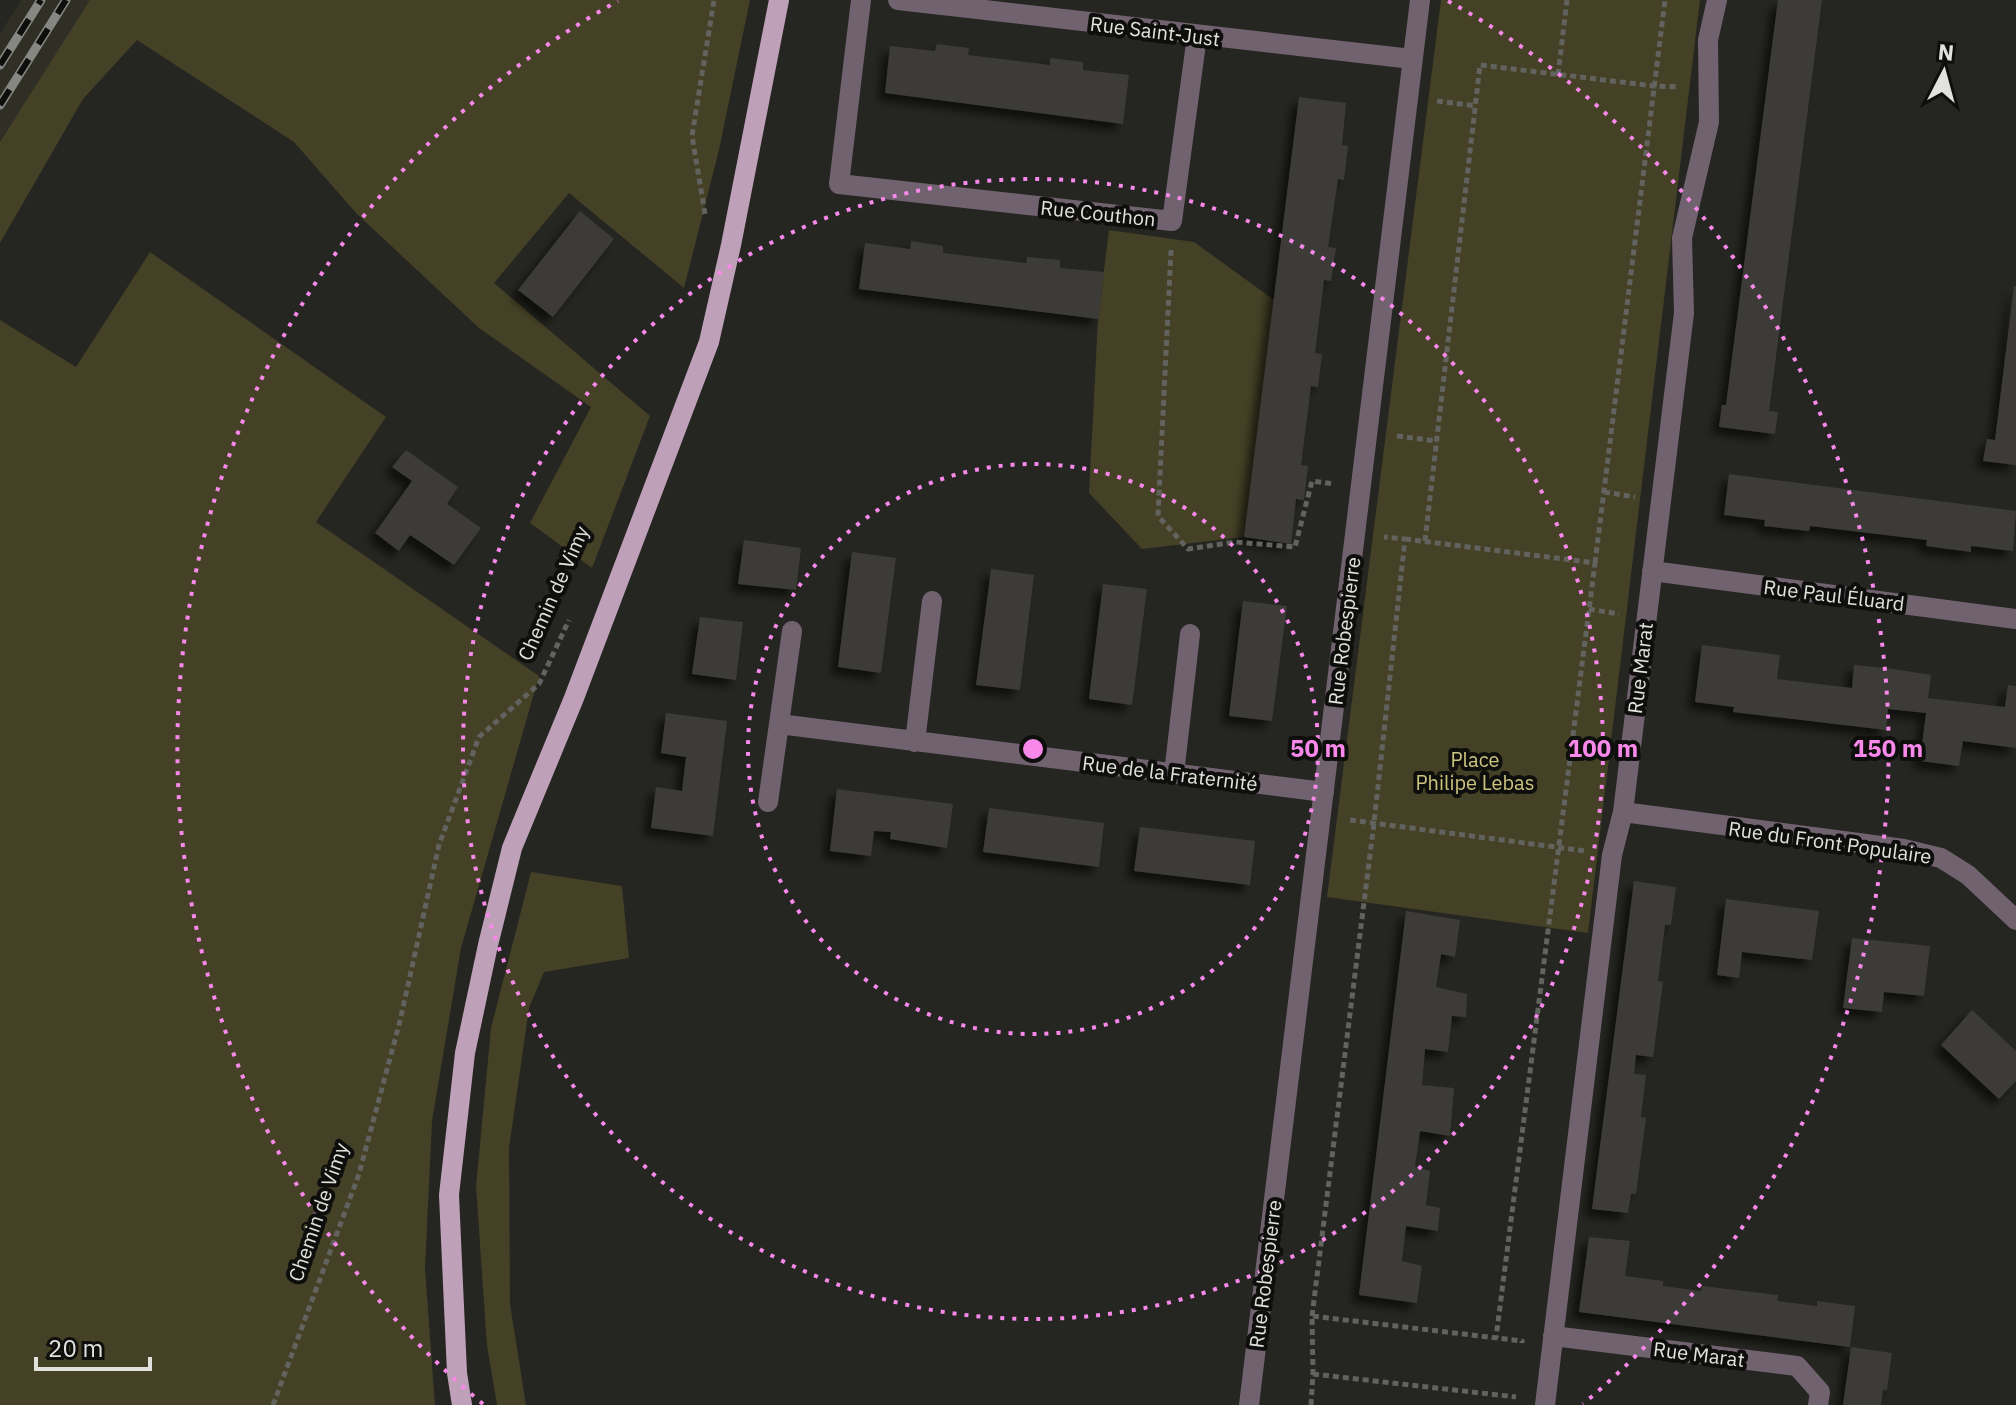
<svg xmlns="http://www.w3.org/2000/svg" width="2016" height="1405" viewBox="0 0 2016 1405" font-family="'IBM Plex Sans',sans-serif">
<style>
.built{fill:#302f25}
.green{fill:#454126}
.building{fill:#3c3b38;filter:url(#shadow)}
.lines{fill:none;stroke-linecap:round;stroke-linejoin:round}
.path{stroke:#62625e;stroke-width:5;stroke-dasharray:6 4;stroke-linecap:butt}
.minor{stroke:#71626f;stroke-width:20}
.major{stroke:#bfa0b9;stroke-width:20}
.rail-casing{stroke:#868682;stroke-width:9}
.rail{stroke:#0e0e0c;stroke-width:6;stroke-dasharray:18;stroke-linecap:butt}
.ring{fill:none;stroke:#f888ea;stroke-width:4;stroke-dasharray:4 8}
.labels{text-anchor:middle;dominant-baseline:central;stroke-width:8;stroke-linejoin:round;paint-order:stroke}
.street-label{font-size:20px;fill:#e1e1de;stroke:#0e0e0c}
.park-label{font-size:20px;fill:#ccc47f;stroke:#0e0e0c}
.centre{fill:#f888ea;stroke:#0e0e0c;stroke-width:4}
.ring-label{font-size:24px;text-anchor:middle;font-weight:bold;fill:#f888ea;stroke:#0e0e0c;stroke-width:8;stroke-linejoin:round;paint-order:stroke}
</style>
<defs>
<filter id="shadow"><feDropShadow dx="-7" dy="7" stdDeviation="4" flood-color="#0009"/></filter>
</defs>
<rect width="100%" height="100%" fill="#252521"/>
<path class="built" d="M21,0H92L0,142V34Z"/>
<path class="green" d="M90,0H750L719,150L684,288L569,193L494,283L650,416L592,568L530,523L591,407L479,328L356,213L294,142L137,40L83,99L0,243V142Z
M1441,0H1700L1588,933L1327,897Z
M1109,230L1194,242L1274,300L1244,537L1142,549L1089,493L1098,319Z
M150,252L386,417L316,522L539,676L461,948L432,1121L425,1268L435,1405H0V320L76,367Z
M531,872L622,886L629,958L544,972L529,1008L509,1148L510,1304L526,1405H497L487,1346L476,1186L491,1028Z"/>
<path class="building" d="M1778,0H1822L1769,411L1778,412L1775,434L1719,427L1722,405H1726Z
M937,44L969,48L968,55L1050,65V58L1083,62V70L1129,75L1123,124L885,93L890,46L935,51Z
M1299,97L1346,103L1342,145L1348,146L1344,180L1338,179L1328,247L1336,248L1331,281L1324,280L1315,353L1322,354L1318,387L1311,386L1301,465L1308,466L1304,500L1296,499L1291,544L1244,537Z
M580,211L614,239L553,317L518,290Z
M911,241L943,246V253L1026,263L1027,257L1060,260V268L1104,272L1098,319L859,289L865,243L910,249Z
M2014,286H2016V465L1983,461L1987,439L1995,440Z
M406,450L458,487L447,504L481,528L454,565L410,535L399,551L375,533L412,481L392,467Z
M1729,474L2016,511L2013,551L1971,546V552L1926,546L1927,540L1810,526L1809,531L1764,526L1765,520L1724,515Z
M744,540L801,548L796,590L738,584Z
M852,552L896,558L881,673L838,667Z
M991,569L1034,575L1020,690L976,685Z
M1103,584L1147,589L1132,705L1089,699Z
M1243,601L1287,606L1272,721L1229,716Z
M700,617L743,622L736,680L692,674Z
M1702,645L1780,655L1777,679L1852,688L1854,665L1893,669L1931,675L1928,698L2005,707L2008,685L2016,686V748L1963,741L1959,766L1920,761L1926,713L1888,709L1886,730L1733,712L1734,707L1695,702Z
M666,713L727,721L713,836L651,828L656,787L682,791L686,757L661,753Z
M837,789L953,804L947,848L890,839L891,832L874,831L871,856L830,851Z
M989,808L1104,823L1099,867L983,852Z
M1140,827L1255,841L1250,885L1134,871Z
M1634,881L1676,887L1671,925H1665L1658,981L1663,982L1653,1057L1636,1055L1634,1074L1646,1075L1641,1117L1646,1118L1636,1194H1631L1628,1213L1592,1209Z
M1726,899L1819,911L1812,960L1742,952L1739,978L1717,975Z
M1406,911L1460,920L1455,957L1441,954L1436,987L1467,994L1466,1017L1452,1016L1448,1052L1425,1049L1422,1085L1454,1088L1450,1136L1420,1131L1415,1167L1430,1171L1426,1205L1440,1208L1438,1231L1406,1226L1402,1261L1422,1266L1417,1303L1359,1295Z
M1852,938L1930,946L1924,996L1884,992L1882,1012L1843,1008Z
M1972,1010L2016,1051V1081L1999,1099L1941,1045Z
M1589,1237L1630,1241L1625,1276L1663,1281V1286L1701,1291L1702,1286L1778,1295L1777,1301L1817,1306V1301L1855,1306L1850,1347L1579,1312Z
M1851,1347L1892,1353L1887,1390H1883L1881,1405H1843Z"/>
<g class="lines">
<path class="path" d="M1558,75L1567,0
M1437,101L1476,106
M705,214L692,136L714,0
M1171,250L1158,516L1188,549L1235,542L1295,547L1312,481L1335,484
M1397,436L1437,441
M1604,492L1635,497
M1405,539L1595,563L1496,1338
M1425,541L1480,65L1654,86L1679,87
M1595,563L1665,0
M1589,609L1619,614
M1350,820L1586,851
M1312,1316L1374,823L1405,539L1384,537
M1313,1374L1516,1397
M273,1405L359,1174L400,1021L439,845L479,737L539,684L569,620
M1311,1405L1313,1374L1312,1316L1522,1341V1343"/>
<path class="minor" d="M861,0L839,184L1172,221L1197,36
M898,0L1412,59
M1652,571L2016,619
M779,724L1324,792
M915,742L932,601
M1174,774L1190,634
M768,802L792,631
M1623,812L1904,849L1941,858L1968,875L2016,920
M1553,1336L1797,1366L1820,1392L1818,1405
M1249,1405L1420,0
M1545,1405L1612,855L1623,812L1684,313L1682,238L1709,122L1708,40L1717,0"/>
<path class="major" d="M462,1405L457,1373L449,1195L465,1053L488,945L512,848L574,698L709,342L731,245L779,0"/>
<defs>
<path id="rail" d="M0,65L41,0
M0,105L66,0"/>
</defs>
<use href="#rail" class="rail-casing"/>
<use href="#rail" class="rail"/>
</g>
<g class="ring">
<circle cx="1033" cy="749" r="285"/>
<circle cx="1033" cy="749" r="570"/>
<path d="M483 1404A855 855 0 0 1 618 1M1448 1A855 855 0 0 1 1583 1404"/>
</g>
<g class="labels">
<g class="street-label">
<text transform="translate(1155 31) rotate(7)">Rue Saint-Just</text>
<text transform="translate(1098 213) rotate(6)">Rue Couthon</text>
<text transform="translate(553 593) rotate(-66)">Chemin de Vimy</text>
<text transform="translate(1834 595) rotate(7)">Rue Paul Éluard</text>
<text transform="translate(1344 631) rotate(-83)">Rue Robespierre</text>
<text transform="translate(1640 668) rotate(-83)">Rue Marat</text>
<text transform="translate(1170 773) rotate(7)">Rue de la Fraternité</text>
<text transform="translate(1830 842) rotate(8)">Rue du Front Populaire</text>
<text transform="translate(318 1212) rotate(-71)">Chemin de Vimy</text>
<text transform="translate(1265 1274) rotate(-83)">Rue Robespierre</text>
<text transform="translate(1699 1354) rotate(7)">Rue Marat</text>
</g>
<g class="park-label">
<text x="1475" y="759">Place<tspan x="1475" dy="23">Philipe Lebas</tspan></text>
</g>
</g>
<circle cx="1033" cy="749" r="12" class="centre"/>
<g class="ring-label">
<text x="1318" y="757">50 m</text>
<text x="1603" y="757">100 m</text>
<text x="1888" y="757">150 m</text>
</g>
<g transform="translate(1944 72) rotate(6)" stroke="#0e0e0c" stroke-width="6" paint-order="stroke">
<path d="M0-6L14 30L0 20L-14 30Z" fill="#e1e1de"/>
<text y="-12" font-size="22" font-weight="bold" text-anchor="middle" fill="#e1e1de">N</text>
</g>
<path d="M36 1357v12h114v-12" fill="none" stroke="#e1e1de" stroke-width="4"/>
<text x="48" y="1357" font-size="24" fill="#e1e1de" stroke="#0e0e0c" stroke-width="6" paint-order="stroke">20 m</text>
</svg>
